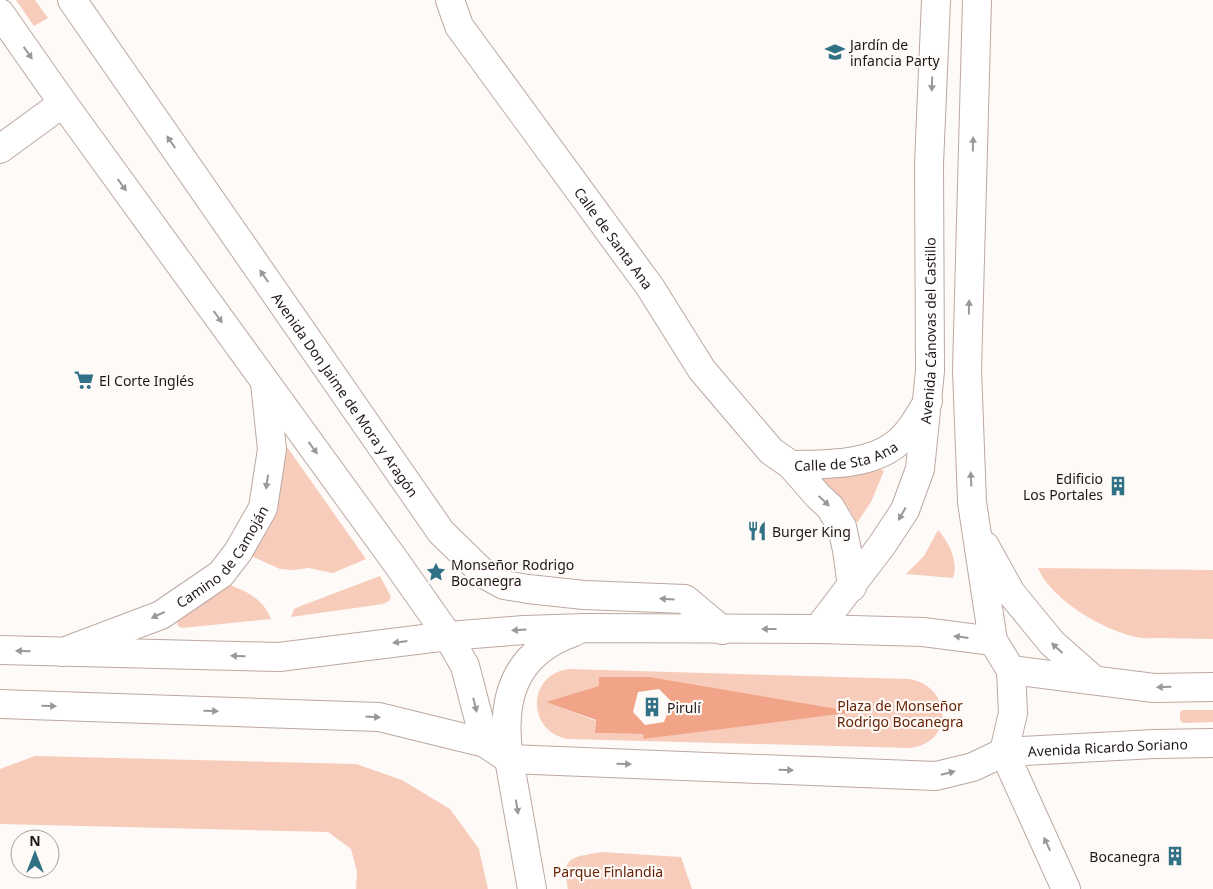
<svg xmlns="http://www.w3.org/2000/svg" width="1213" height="889" viewBox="0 0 1213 889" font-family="'Noto Sans',sans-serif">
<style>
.green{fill:#f8ccbb;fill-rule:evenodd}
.water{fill:#f1a487;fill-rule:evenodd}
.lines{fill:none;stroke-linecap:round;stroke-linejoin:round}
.street-casing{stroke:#bca8a1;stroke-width:30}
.secondary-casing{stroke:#bca8a1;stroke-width:30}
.primary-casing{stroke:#bca8a1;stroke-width:30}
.street{stroke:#fff;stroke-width:28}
.secondary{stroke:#fff;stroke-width:28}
.primary{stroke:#fff;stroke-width:28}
.oneway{fill:#9b9897}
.labels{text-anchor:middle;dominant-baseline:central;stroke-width:4.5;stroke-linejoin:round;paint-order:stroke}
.poi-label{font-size:14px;fill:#211917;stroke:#fefaf8;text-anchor:start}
.street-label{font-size:14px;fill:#211917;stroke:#fefaf8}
.park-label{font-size:14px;fill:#662303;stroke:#fefaf8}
</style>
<rect width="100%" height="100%" fill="#fefaf8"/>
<path class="green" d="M16,0H35L48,18L34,26Z
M287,447L366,559L333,573L308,568L294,570L280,569L251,556C274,524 279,485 287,447Z
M881,469L884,471L871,502L857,523C853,516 849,508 844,502C835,492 825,486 817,475H847Z
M938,530C949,542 959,563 953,578L906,574L924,556Z
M1038,568L1213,570V639C1195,639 1177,638 1159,638C1152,638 1143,639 1136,637C1103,630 1051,600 1038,568Z
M380,576L391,597L389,601L383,604L291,617L294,609L298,607Z
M228,584C247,592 263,598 271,619L182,628L178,626L177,622L178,618L208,600Z
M569,669L909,679C953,686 954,744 909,748L568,739C526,732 527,674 569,669ZM599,677L852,712L644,739V734L595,733L596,721L547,702L600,686Z
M1183,710H1213V722L1183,723L1180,720V712Z
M35,756L356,764L402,780L450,809L479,849L488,889H356L357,872L351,849L328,832L0,824V769Z
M601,852L681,857L692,889H568C561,855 572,858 601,852Z"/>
<path class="water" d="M599,677H649L855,712L644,739L643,734L595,733L596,720L546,702L599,686ZM659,689L672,702L664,722L645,725L633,712L638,692Z"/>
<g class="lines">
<defs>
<g id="street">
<path id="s1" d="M72,0L441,532L484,574L504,585L528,589L584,595L685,599L722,630"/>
<path id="s2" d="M450,0L459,26L650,287L702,370L771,451L791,465L818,496L830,507L842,527L847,550L852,587"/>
<path d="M0,13L63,103L396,562L448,636"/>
<path d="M0,149L63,103"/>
<path id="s3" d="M791,465C825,464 868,466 896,444C910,433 919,416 928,401"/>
<path id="s4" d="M63,652L161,615L221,574L238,552L263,508L272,449L265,383"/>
<path d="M1004,752L1066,889"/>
<path d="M509,759L532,889"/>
</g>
<g id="secondary">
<path d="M977,0L967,370L972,502L993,641"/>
<path d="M985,546L1011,593L1052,643L1094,680"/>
<path id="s5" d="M818,629L882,545L905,510L920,469L930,371L929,164L936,0"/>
</g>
<g id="primary">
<path d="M448,636L465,666L485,743"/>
<path d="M0,650L279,657L448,636L524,630L585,628L818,629L923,632L993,641L1011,670"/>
<path d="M1011,670L1154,688L1213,687"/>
<path id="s6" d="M0,704L379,717L485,743L509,759L936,776L973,767L1004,752L1155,744L1213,743"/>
<path d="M1004,752L1013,713L1011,670"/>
<path d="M509,759C500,700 513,653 574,632"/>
</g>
</defs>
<use href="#street" class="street-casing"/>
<use href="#secondary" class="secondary-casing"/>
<use href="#primary" class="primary-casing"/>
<use href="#street" class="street"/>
<use href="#secondary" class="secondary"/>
<use href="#primary" class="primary"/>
</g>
<defs><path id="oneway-solid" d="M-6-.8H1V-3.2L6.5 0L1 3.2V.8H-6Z" transform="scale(1.25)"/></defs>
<g class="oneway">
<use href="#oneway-solid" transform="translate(28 53) rotate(55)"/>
<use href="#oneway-solid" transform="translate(932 84) rotate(92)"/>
<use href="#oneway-solid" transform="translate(171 142) rotate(-125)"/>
<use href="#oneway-solid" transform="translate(973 144) rotate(-89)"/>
<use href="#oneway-solid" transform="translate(122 185) rotate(54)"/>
<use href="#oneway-solid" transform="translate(264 276) rotate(-125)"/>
<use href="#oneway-solid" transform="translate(969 307) rotate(-89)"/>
<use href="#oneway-solid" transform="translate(218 317) rotate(54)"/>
<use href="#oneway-solid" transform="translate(313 448) rotate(54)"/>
<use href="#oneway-solid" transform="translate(971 479) rotate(-93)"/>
<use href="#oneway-solid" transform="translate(267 482) rotate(98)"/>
<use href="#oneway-solid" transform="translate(824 501) rotate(43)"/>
<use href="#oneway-solid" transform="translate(902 514) rotate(119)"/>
<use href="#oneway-solid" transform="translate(667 599) rotate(-177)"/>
<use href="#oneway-solid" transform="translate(158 615) rotate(155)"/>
<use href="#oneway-solid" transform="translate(769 629) rotate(180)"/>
<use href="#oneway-solid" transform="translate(519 630) rotate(176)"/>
<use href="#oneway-solid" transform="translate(961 637) rotate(-173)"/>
<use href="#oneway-solid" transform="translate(400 642) rotate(173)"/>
<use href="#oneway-solid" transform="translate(1057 648) rotate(-138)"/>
<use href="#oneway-solid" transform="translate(23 651) rotate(-178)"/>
<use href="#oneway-solid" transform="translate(238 656) rotate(-179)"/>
<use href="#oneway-solid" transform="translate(1164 687) rotate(179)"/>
<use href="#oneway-solid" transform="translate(475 705) rotate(76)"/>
<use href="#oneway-solid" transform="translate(49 706) rotate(2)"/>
<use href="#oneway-solid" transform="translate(211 711) rotate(2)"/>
<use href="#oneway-solid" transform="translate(373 717) rotate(4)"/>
<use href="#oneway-solid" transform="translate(624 764) rotate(2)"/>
<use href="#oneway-solid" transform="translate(786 770) rotate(2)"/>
<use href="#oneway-solid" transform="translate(948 773) rotate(-14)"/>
<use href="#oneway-solid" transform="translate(517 807) rotate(81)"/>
<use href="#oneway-solid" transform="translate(1047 844) rotate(-115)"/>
</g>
<defs>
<symbol id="school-bare" viewBox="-9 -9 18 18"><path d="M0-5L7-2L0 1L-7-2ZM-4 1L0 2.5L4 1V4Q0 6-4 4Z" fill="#317185" stroke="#fefaf8" stroke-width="2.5" paint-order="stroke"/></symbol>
<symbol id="supermarket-bare" viewBox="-9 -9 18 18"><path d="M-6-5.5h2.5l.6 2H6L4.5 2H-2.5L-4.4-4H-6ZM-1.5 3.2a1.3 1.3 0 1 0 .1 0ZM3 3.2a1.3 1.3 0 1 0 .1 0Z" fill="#317185" stroke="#fefaf8" stroke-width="2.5" paint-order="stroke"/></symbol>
<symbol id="building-bare" viewBox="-9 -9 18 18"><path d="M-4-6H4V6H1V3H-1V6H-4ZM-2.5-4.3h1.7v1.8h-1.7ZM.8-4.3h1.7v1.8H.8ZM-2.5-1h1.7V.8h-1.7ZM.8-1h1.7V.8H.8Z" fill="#317185" stroke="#fefaf8" stroke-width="2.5" paint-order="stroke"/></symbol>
<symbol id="restaurant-bare" viewBox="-9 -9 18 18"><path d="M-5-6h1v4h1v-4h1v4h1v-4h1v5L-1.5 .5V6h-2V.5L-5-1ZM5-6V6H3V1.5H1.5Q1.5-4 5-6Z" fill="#317185" stroke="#fefaf8" stroke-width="2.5" paint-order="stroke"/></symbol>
<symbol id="sight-bare" viewBox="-9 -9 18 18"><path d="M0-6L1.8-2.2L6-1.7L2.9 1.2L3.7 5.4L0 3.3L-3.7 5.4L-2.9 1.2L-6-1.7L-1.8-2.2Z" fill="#317185" stroke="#fefaf8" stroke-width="2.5" paint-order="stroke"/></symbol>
</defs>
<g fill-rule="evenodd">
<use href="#school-bare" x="821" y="38" width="28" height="28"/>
<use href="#supermarket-bare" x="70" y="366" width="28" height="28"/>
<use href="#building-bare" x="1104" y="472" width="28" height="28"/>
<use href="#restaurant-bare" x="743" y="517" width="28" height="28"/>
<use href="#sight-bare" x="422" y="558" width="28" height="28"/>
<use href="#building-bare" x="638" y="693" width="28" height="28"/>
<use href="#building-bare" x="1161" y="842" width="28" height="28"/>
</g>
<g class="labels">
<g class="poi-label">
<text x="850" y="44">Jardín de<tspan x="850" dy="16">infancia Party</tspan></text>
<text x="99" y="380">El Corte Inglés</text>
<text x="1103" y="478" text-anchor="end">Edificio<tspan x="1103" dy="16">Los Portales</tspan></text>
<text x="772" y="531">Burger King</text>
<text x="451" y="564">Monseñor Rodrigo<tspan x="451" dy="16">Bocanegra</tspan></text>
<text x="667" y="707">Pirulí</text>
<text x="1160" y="856" text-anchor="end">Bocanegra</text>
</g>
<g class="street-label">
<text stroke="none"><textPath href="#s2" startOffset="290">Calle de Santa Ana</textPath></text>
<text stroke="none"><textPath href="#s5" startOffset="330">Avenida Cánovas del Castillo</textPath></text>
<text stroke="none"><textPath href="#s1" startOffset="480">Avenida Don Jaime de Mora y Aragón</textPath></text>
<text stroke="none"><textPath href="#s3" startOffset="56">Calle de Sta Ana</textPath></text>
<text stroke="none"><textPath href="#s4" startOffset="191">Camino de Camoján</textPath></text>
<text stroke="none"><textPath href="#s6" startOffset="1121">Avenida Ricardo Soriano</textPath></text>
</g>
<g class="park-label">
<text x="900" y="705">Plaza de Monseñor<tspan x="900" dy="16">Rodrigo Bocanegra</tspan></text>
<text x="608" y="871">Parque Finlandia</text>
</g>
</g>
<g transform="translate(35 854)"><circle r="24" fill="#fefaf8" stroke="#a6a09e"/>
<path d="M0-4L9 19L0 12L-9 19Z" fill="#317185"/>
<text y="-8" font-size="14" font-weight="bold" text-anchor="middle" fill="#211917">N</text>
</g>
</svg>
